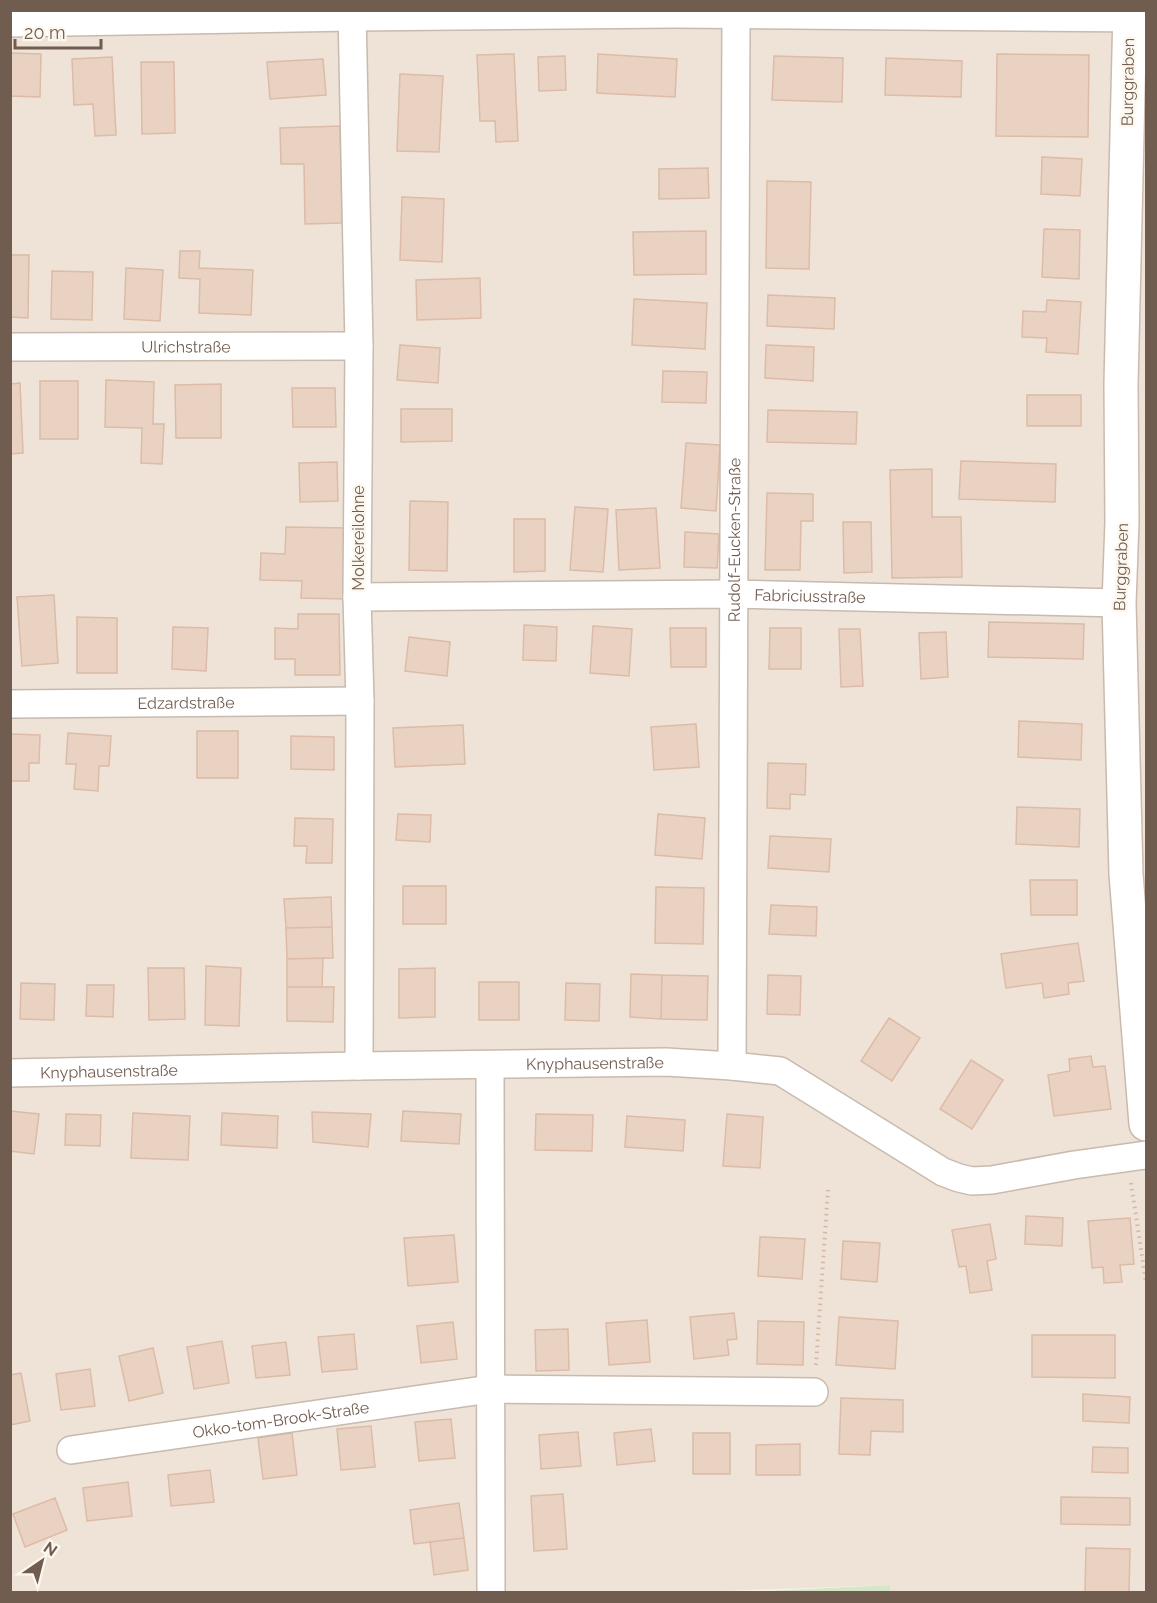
<svg xmlns="http://www.w3.org/2000/svg" width="1157" height="1603" viewBox="0 0 1157 1603" font-family="Raleway,sans-serif">
<style>
.residential{fill:#eee3d6}
.green{fill:#d5e6c9}
.building{fill:#ead2c2;stroke:#dcbba7;stroke-width:1.5}
.lines{fill:none;stroke-linecap:round;stroke-linejoin:round}
.street-casing{stroke:#c8baae;stroke-width:30}
.secondary-casing{stroke:#cbbaac;stroke-width:36}
.path{stroke:#d1b8a7;stroke-width:4;stroke-dasharray:1.5 4.5;stroke-linecap:butt}
.street{stroke:#fff;stroke-width:27}
.secondary{stroke:#fff;stroke-width:33}
.labels{text-anchor:middle;dominant-baseline:central;stroke-width:5;stroke-linejoin:round;paint-order:stroke}
.street-label{font-size:16px;fill:#715c50;stroke:#fdf8ef}
</style>
<rect width="100%" height="100%" fill="#faf3e9"/>
<path class="residential" d="M11,11H1146V1592H890L889,1585L697,1592H11Z"/>
<path class="green" d="M890,1585V1592H744Z"/>
<path class="building" d="M10,53L41,54L40,97L10,96Z
M514,54L518,141L496,142L495,121H480L477,55Z
M598,54L677,59L675,97L597,93Z
M997,54L1089,55L1088,137L996,136Z
M565,56L566,90L539,91L538,57Z
M774,56L843,58L842,102L772,100Z
M112,57L116,135L95,136L93,104L74,105L72,59Z
M886,58L962,61L961,97L885,95Z
M323,59L326,95L270,99L267,62Z
M141,62H174L175,133L142,134Z
M400,74L443,76L439,152L397,151Z
M340,126L342,223L305,224L304,164H281L280,128Z
M1042,157L1082,159L1080,196L1041,194Z
M708,168L709,198L659,199V169Z
M767,181L811,182L809,269L766,268Z
M402,197L444,199L442,262L400,260Z
M1044,229L1080,230L1079,279L1042,277Z
M706,231V274L634,275L633,232Z
M180,251H200L199,268L253,270L251,315L199,313L200,279L179,278Z
M10,255H29L28,318L10,317Z
M126,268L163,270L160,321L124,319Z
M52,271L93,272L92,320L51,319Z
M480,278L481,318L417,320L416,280Z
M768,295L835,298L834,329L767,326Z
M634,299L707,303L705,349L632,345Z
M1047,300L1081,302L1078,354L1046,352L1047,338L1022,337L1023,311L1046,312Z
M400,345L440,348L438,383L397,380Z
M766,345L814,347L813,381L765,378Z
M663,371L707,372L706,403L662,402Z
M106,380L154,382L153,424H164L162,464L141,463L142,428L105,427Z
M40,381H78V439H40Z
M20,383L23,453L10,454V384Z
M221,384V438H176L175,385Z
M292,388H335L336,427H293Z
M1027,395H1081V426H1027Z
M401,409H452V441L401,442Z
M768,410L857,412L856,444L767,442Z
M686,443L720,445L716,511L681,508Z
M961,461L1056,464L1055,502L959,499Z
M337,462L338,501L300,502L299,463Z
M932,469V517H961L962,577L892,578L890,470Z
M767,493L813,494V521H801L800,570H765Z
M410,501L448,502L447,571L409,570Z
M575,507L608,509L603,572L570,570Z
M656,508L660,568L619,570L616,510Z
M514,519H545V571L514,572Z
M843,522H871L872,572L844,573Z
M286,527L348,528L346,599L301,598L302,581L260,580L261,553L285,554Z
M685,532L719,534L717,568L684,567Z
M54,595L58,663L22,666L17,597Z
M298,614H339L340,675H295V659H275V628L298,629Z
M77,617L117,618V673H77Z
M989,622L1084,624L1083,659L988,657Z
M524,625L557,627L556,661L523,660Z
M593,626L632,629L629,676L590,673Z
M173,627L208,628L206,671L172,669Z
M670,628H706V667H671Z
M770,628H801V669H769Z
M839,629H860L863,686L841,687Z
M946,632L948,677L921,679L919,633Z
M409,637L450,642L447,676L405,671Z
M1019,721L1082,724L1081,760L1018,757Z
M696,724L699,767L654,770L651,727Z
M463,725L465,764L395,767L393,728Z
M197,731H238V778H197Z
M68,733L111,736L109,766H99L98,791L74,789L76,764H66Z
M10,734L40,735L39,763H29V781H10Z
M291,736L334,737V770L291,769Z
M768,763L806,764L805,795L790,794V809L767,808Z
M1017,807L1080,809L1079,847L1016,844Z
M398,814L431,815L430,842L396,840Z
M658,814L705,818L702,859L655,855Z
M295,818L333,819L332,863H306L307,846H294Z
M770,836L831,839L829,872L768,868Z
M1030,880H1077V915H1031Z
M403,886H446V924H403Z
M656,887L704,888L703,944L655,943Z
M331,897L332,927L286,928L284,899Z
M771,905L817,907L816,936L769,934Z
M332,927L333,958L287,959L286,928Z
M1078,943L1084,981L1068,983L1069,994L1044,998L1042,983L1006,988L1001,954Z
M323,958L322,987H287V959Z
M206,966L241,968L239,1026L205,1025Z
M148,968H184L185,1019L149,1020Z
M435,968V1017L399,1018V969Z
M631,974L662,975L661,1019L630,1017Z
M662,975L708,976L707,1020L661,1019Z
M768,975L801,976L800,1015L767,1014Z
M479,982H519V1020H479Z
M21,983L55,984L54,1020L20,1019Z
M566,983L600,984L599,1021L565,1020Z
M87,985H114L113,1017L86,1016Z
M287,987H334L333,1022L287,1021Z
M889,1018L920,1038L892,1081L861,1061Z
M1091,1056L1093,1067L1105,1066L1111,1109L1054,1116L1048,1075L1070,1071L1069,1059Z
M971,1060L1003,1080L972,1129L940,1109Z
M10,1111L39,1114L34,1154L10,1151Z
M403,1111L461,1114L459,1144L401,1141Z
M312,1112L371,1114L368,1147L313,1142Z
M133,1113L190,1116L188,1160L131,1158Z
M222,1113L278,1116L277,1148L221,1145Z
M66,1114L101,1115L100,1146L65,1145Z
M536,1114L593,1115L592,1151L535,1150Z
M727,1114L763,1117L760,1168L723,1166Z
M627,1116L685,1120L683,1151L625,1147Z
M1026,1216L1063,1218L1062,1246L1025,1244Z
M1130,1218L1134,1264L1120,1265L1122,1282L1104,1283L1103,1267L1092,1268L1088,1221Z
M990,1224L996,1259L987,1261L992,1290L970,1293L966,1266L959,1267L952,1230Z
M454,1235L458,1282L408,1286L404,1238Z
M760,1237L805,1239L802,1279L758,1276Z
M843,1241L880,1243L877,1282L841,1279Z
M734,1313L737,1339L727,1340L729,1355L694,1359L690,1317Z
M839,1317L898,1321L895,1369L836,1365Z
M647,1320L650,1362L609,1365L606,1323Z
M758,1321L804,1322L803,1365L757,1364Z
M453,1322L457,1359L421,1363L417,1326Z
M568,1329L569,1370L536,1371L535,1330Z
M354,1334L357,1369L322,1372L318,1337Z
M1032,1335H1115V1378L1032,1377Z
M222,1341L229,1383L194,1389L187,1347Z
M286,1342L290,1375L256,1378L252,1346Z
M153,1348L163,1393L129,1401L119,1356Z
M90,1369L95,1406L61,1410L56,1374Z
M21,1373L30,1421L10,1425V1375Z
M1083,1394L1130,1397L1129,1423L1083,1421Z
M841,1398L903,1400V1432L871,1431L870,1455L839,1454Z
M451,1419L455,1458L419,1461L415,1422Z
M371,1426L375,1467L341,1470L337,1429Z
M651,1429L655,1461L617,1465L614,1433Z
M578,1432L581,1466L541,1469L539,1435Z
M292,1433L297,1475L263,1479L258,1438Z
M693,1433H730V1474H693Z
M800,1444V1475H756V1445Z
M1093,1447L1128,1448V1473L1092,1472Z
M210,1470L214,1502L171,1506L168,1475Z
M128,1482L132,1516L87,1521L83,1488Z
M563,1494L567,1549L534,1551L531,1496Z
M1061,1497L1130,1498V1525L1061,1524Z
M55,1498L67,1530L25,1547L13,1514Z
M459,1503L464,1538L414,1544L410,1510Z
M464,1538L468,1570L434,1575L430,1542Z
M1086,1548L1130,1549L1129,1592H1085Z"/>
<g class="lines">
<defs>
<g id="street">
<path d="M352,10L359,346L357,597L360,701L359,1066"/>
<path d="M10,23L353,17L674,14L1146,18"/>
<path id="s1" d="M10,347L359,346"/>
<path id="s2" d="M357,597L733,594L1119,603"/>
<path id="s3" d="M10,704L360,701"/>
<path d="M490,1065L491,1590"/>
<path id="s4" d="M732,1066L736,14"/>
<path id="s5" d="M10,1073L359,1066L666,1062L732,1066L780,1071L943,1172L959,1178L972,1181L992,1180L1074,1165L1146,1155"/>
<path id="s6" d="M71,1450L490,1389L814,1392"/>
</g>
<path id="secondary" d="M1130,10L1121,384L1122,522L1119,603L1126,874L1146,1124"/>
</defs>
<use href="#street" class="street-casing"/>
<use href="#secondary" class="secondary-casing"/>
<path class="path" d="M1131,1183L1146,1282
M816,1365L828,1190"/>
<use href="#street" class="street"/>
<use href="#secondary" class="secondary"/>
</g>
<g class="labels">
<g class="street-label">
<text transform="translate(1128 82) rotate(-89)">Burggraben</text>
<text stroke="none"><textPath href="#s1" startOffset="176">Ulrichstraße</textPath></text>
<text transform="translate(358 538) rotate(-90)">Molkereilohne</text>
<text stroke="none"><textPath href="#s4" startOffset="526">Rudolf-Eucken-Straße</textPath></text>
<text transform="translate(1121 567) rotate(-88)">Burggraben</text>
<text stroke="none"><textPath href="#s2" startOffset="453">Fabriciusstraße</textPath></text>
<text stroke="none"><textPath href="#s3" startOffset="176">Edzardstraße</textPath></text>
<text stroke="none"><textPath href="#s5" startOffset="585">Knyphausenstraße</textPath></text>
<text stroke="none"><textPath href="#s5" startOffset="99">Knyphausenstraße</textPath></text>
<text stroke="none"><textPath href="#s6" startOffset="212">Okko-tom-Brook-Straße</textPath></text>
</g>
</g>
<rect width="1157" height="1603" fill="none" stroke="#715c50" stroke-width="24"/>
<g transform="translate(42 1561) rotate(35)" stroke="#fdf8ef" stroke-width="4.5" paint-order="stroke">
<path d="M0-4.5L10 22L0 15L-10 22Z" fill="#715c50"/>
<text y="-9" font-size="16" font-weight="bold" text-anchor="middle" fill="#715c50">N</text>
</g>
<path d="M15 39v9h86v-9" fill="none" stroke="#715c50" stroke-width="3"/>
<text x="24" y="39" font-size="18" fill="#715c50" stroke="#fdf8ef" stroke-width="4.5" paint-order="stroke">20 m</text>
</svg>
